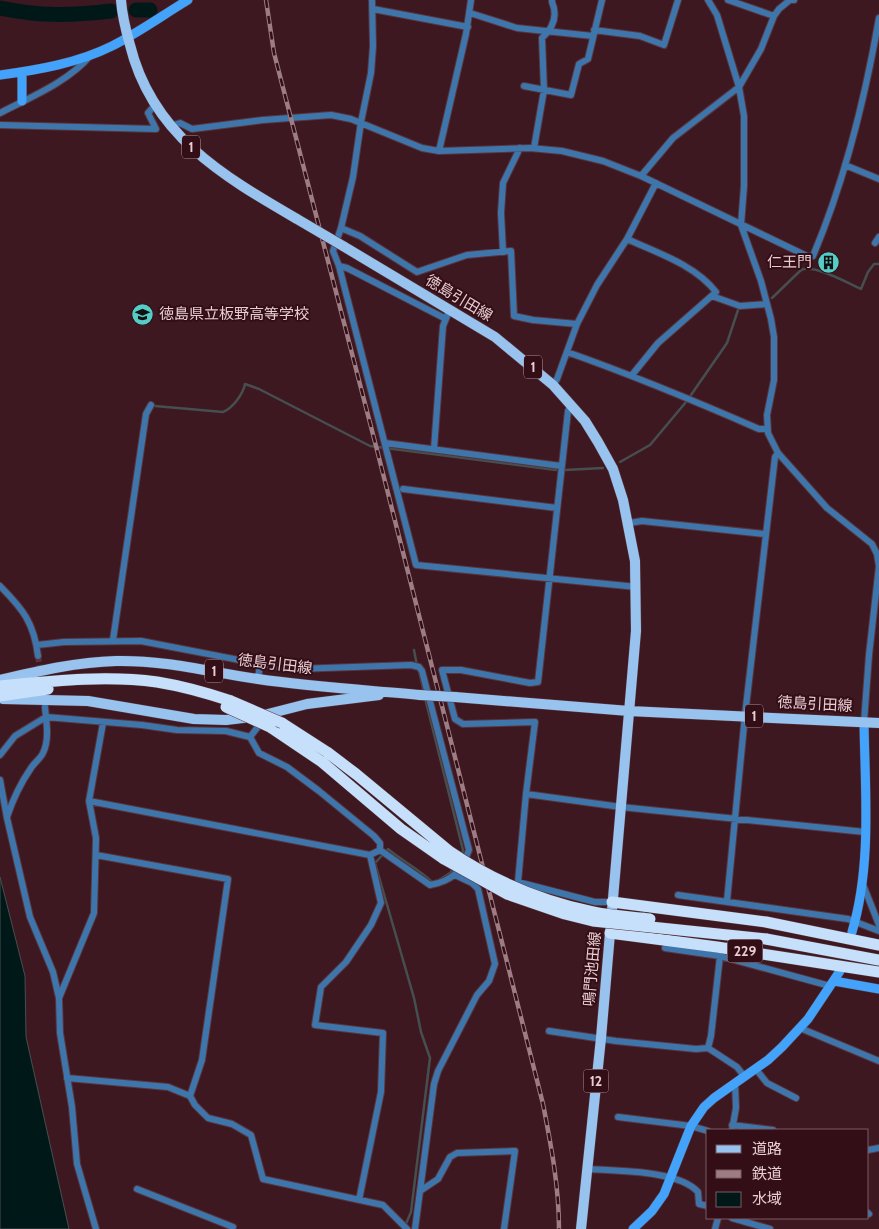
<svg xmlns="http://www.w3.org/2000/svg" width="879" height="1229" viewBox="0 0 879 1229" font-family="Cabin,'Noto Sans JP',sans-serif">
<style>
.water{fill:#001918;stroke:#464f50}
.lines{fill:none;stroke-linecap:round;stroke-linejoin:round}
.stream{stroke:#464f50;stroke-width:2.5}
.river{stroke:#001918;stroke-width:15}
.street-tunnel{stroke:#58333b;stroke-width:6;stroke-dasharray:6 3;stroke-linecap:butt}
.street-casing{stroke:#59353c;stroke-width:8}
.secondary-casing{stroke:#59353c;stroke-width:10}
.primary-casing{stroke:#59353c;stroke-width:11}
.highway-casing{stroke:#59353c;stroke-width:12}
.street{stroke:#3e76ac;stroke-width:6}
.secondary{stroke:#43a2f9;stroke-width:9}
.primary{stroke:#98c3ef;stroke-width:10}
.highway{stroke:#c6e0fb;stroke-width:11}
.rail-casing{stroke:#9d7d83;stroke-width:4.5}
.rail{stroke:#330e17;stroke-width:2.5;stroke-dasharray:8;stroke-linecap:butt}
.primary-bridge-casing{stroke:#59353c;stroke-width:11;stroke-linecap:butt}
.highway-bridge-casing{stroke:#59353c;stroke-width:12;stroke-linecap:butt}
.primary-bridge{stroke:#98c3ef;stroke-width:10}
.highway-bridge{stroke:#c6e0fb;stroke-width:11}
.labels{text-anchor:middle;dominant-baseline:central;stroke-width:4;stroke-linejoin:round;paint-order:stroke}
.shield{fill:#330e17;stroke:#b29499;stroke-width:1}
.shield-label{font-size:14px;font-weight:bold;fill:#e8cdd1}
.poi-label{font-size:15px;fill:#e8cdd1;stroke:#330e17;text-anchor:end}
.street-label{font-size:15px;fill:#e8cdd1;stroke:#330e17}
</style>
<rect width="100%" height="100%" fill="#3e1820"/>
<path class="water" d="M0,877L25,976L26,1037L69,1229H0Z"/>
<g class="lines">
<path class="stream" d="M772,298L801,270C815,264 847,283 861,289L868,272L874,264H879
M691,395L727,343L738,310
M155,406L223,412C233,408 243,394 245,384L259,389L370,446L556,470
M620,462L650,445L686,402
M565,470L603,468
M414,650L417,666
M419,671L424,692
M425,698L463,850L462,855
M439,880L450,873L454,868
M405,1226L411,1212L430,1058L421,1032L414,998L375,863L388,849C402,861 419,869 432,882H434"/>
<path class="river" d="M0,8C41,16 69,16 111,11
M136,10H150"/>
<path class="street-tunnel" d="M38,656L41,675"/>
<defs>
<path id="street" d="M372,0L373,46L371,73L361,122L353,177L341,228L360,236L417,272L467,255L511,251L514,316L533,320L577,324
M708,0L717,15L739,87L744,116V186L741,225L761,281L771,319L774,337V380L767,415L768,433L778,453L827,508L872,544L877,554L879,566L869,655L864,722
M728,0L774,16
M373,9L468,27
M470,13L517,28L593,36
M594,30L640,36L664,45L678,0
M524,86L571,95L579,64L588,59L602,0
M0,113C31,97 68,82 91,55
M0,125L156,129L148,113L155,105
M170,126L180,123L192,129L263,120L331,115L351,119L422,148L439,151L530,148L562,151L603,161L641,176L809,257L813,256C845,180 865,99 879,18
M534,148L544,90L542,38C553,28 558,16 552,2V0
M439,151L466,34L471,0
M845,165L879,179
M641,176L673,138L739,87L761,49L774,16L779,9L790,0H794
M341,228L333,251L339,266L416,565L637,587
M627,239C658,253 695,265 716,292L658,343L632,375
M875,243L879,237
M503,252L501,213L503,183L520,148
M339,266L347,268L446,319
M712,296L740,306L767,304
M567,352C632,375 695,401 759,429H767
M553,385L557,379L577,324L597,285L627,239L656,183
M572,405L568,411L538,682L530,683L461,670H442L455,719L463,724L535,722L526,794L518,882L595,902H612
M385,443L561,466
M434,449L443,326L450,309
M403,489L557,508
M629,523L642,521L765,534
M0,586C23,609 34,623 38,656
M113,640L146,414L151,405
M258,679L260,664
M250,737L257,728L259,720
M0,755L15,736L46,717L142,725L177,730L226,731L250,737L259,753L287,767L319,791L374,836L380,843V850L430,885C453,881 461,871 469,850L422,671L419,667L411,665L296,669L260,664L141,641L64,642L37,645
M0,780L7,818L30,917L53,972L59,998L60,1033L72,1107L77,1164L96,1229
M526,794L621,807L865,832
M89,801L370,855L380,850
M7,817C13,799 20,784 31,768C34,763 41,758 43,753C50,739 46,721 45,707
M96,855L228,879L202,1060L190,1096
M862,882L879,925
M678,895L848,919L879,931
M727,901L745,715L775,457L778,453
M665,948L720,956L830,986
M59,998L94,913L96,838L89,801L103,723
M800,1028L879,1061
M549,1031L616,1041L696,1049L708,1048L737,1067L744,1076
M708,1048L711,1036L720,956
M755,1068L767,1083L796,1098
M67,1078L168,1087L190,1096L195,1105L208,1118L232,1124L251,1135L263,1179L383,1205L407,1229
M618,1117L691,1126L708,1131
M732,1125L773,1130
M732,1130L736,1108L735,1083
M868,1150L879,1148
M587,1169C616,1171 679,1170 698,1192L699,1204L708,1206
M137,1189L233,1227
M420,1191L438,1179L450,1157L457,1153L515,1151L504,1229
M359,1200L381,1092L383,1033L315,1025L321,987L346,962L371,925L381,903L370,855
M868,1213L869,1214
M732,1218L770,1229
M415,1229L434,1084L438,1071L477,995L489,981L495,964L478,889L472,883L455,875
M715,1229L718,1218"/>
<path id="secondary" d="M22,72V101
M0,75C38,70 78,63 112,46C138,33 163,15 188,0
M852,932C872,865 865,791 864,722
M834,981L879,989
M633,1229L652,1211L664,1194L691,1126L704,1107L714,1098L768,1060L782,1047L808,1019L840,971"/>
<path id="primary" d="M121,0C122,15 126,31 130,45C152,135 223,176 297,219
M343,246L495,337L553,385L585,421L598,442L613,469L623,500L635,561L636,631L601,1038L581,1229
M0,680C38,671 77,662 116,661C167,660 209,672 258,679C312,687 367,690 420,695
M455,697L629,711L879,723
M3,699L88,701L194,719L226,720L260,716L307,704L379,695"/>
<path id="highway" d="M0,686C52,681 105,675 157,682C182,686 207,693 231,701
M0,696L48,689
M282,723L327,752L356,774L449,851
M270,727L322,762L401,829L444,859
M612,902L766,922L879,945
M610,933L717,947L879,972
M766,939L879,960"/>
</defs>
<use href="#street" class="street-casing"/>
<use href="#secondary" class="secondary-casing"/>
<use href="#primary" class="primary-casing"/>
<use href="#highway" class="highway-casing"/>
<use href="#street" class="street"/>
<use href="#secondary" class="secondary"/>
<use href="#primary" class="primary"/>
<use href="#highway" class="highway"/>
<defs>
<path id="rail" d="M266,0L274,53L376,446L543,1104C551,1145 559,1186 559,1229"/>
</defs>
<use href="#rail" class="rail-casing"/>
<use href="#rail" class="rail"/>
<defs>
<path id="primary-bridge" d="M297,219L343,246
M420,695L455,697"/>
<path id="highway-bridge" d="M231,701L282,723
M226,707L270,727
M449,851C493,881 541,901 593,912C612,916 632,917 650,919
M444,859L507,894L565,914L593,921L766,939"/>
</defs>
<use href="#primary-bridge" class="primary-bridge-casing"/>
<use href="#highway-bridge" class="highway-bridge-casing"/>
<use href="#primary-bridge" class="primary-bridge"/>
<use href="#highway-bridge" class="highway-bridge"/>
</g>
<defs>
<symbol id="building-disc" viewBox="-11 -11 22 22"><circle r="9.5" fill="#55cdc6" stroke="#330e17"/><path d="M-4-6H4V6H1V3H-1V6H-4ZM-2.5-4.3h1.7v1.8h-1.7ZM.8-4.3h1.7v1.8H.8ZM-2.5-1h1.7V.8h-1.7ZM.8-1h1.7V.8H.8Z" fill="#111"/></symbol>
<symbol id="school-disc" viewBox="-11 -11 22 22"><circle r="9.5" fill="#55cdc6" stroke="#330e17"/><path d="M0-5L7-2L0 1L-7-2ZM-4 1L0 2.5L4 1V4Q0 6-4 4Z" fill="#111"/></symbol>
</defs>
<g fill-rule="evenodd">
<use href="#building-disc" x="816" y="250" width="25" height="25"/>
<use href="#school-disc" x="130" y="302" width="25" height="25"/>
</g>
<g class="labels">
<g class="shield">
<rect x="182" y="135.5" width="18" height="23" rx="4"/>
<rect x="524" y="355.5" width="18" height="23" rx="4"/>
<rect x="205" y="659.5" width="18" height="23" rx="4"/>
<rect x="745" y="704.5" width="18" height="23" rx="4"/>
<rect x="727.5" y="939.5" width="35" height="23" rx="4"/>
<rect x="583.5" y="1069.5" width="25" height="23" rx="4"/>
</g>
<g class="shield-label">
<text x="191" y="147">1</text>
<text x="533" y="367">1</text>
<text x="214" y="671">1</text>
<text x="754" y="716">1</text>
<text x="745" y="951">229</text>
<text x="596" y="1081">12</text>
</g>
<g class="poi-label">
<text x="812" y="262">仁王門</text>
<text x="159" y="314" text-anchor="start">徳島県立板野高等学校</text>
</g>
<g class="street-label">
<text transform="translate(459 298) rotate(31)">徳島引田線</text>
<text transform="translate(275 664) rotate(7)">徳島引田線</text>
<text transform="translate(815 704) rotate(3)">徳島引田線</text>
<text transform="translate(592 969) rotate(-85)">鳴門池田線</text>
</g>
</g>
<rect x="706" y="1129" width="162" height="90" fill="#330e17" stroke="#7b5a61"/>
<rect x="716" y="1145" width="25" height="8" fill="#98c3ef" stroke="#7b5a61"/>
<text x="752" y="1154" font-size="15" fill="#e8cdd1">道路</text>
<rect x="716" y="1170" width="25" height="8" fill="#9d7d83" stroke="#7b5a61"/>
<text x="752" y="1179" font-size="15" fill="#e8cdd1">鉄道</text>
<rect x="716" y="1192" width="25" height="15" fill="#001918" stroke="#7b5a61"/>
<text x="752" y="1204" font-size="15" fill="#e8cdd1">水域</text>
</svg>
